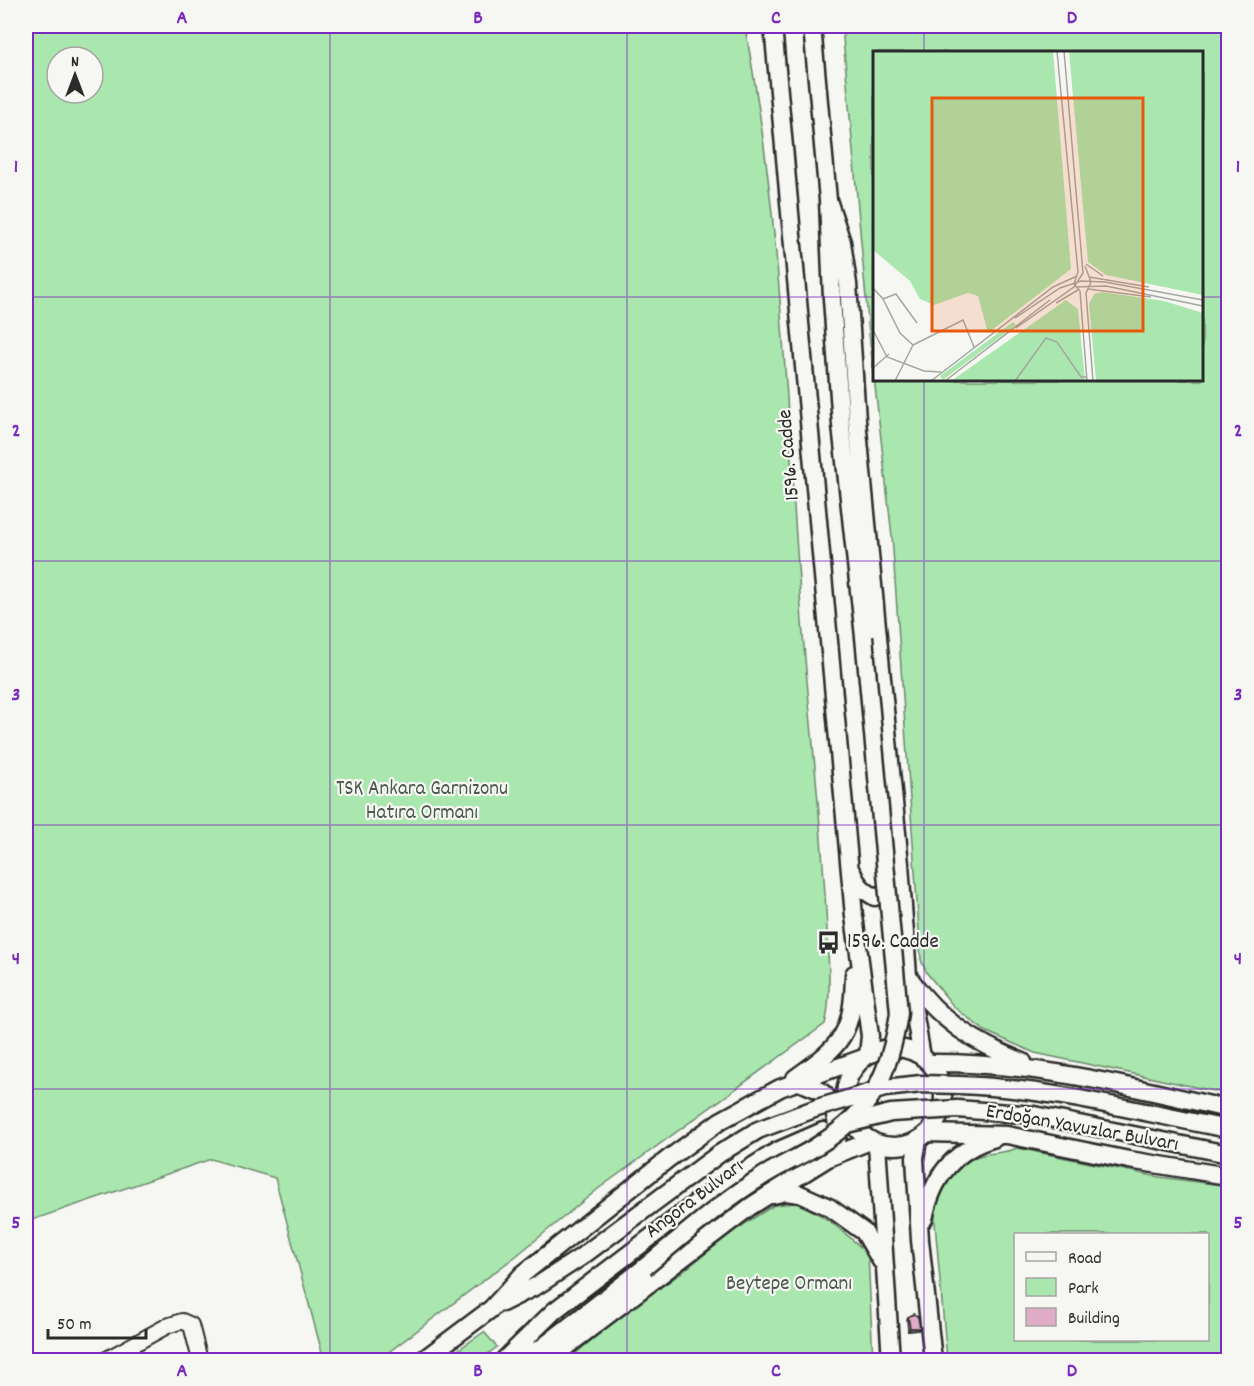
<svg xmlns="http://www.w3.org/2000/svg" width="1254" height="1386" viewBox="0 0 1254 1386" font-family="Dekko,sans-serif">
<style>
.green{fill:#a9e7ae;stroke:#6a896c;stroke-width:1.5;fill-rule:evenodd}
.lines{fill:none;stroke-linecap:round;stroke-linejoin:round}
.minor-casing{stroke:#2b2b2b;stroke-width:18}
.major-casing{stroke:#2b2b2b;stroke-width:21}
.minor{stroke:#f6f6f2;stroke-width:14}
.major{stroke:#f6f6f2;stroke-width:16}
.major-bridge-casing{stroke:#2b2b2b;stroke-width:21;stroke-linecap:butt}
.major-bridge{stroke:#f6f6f2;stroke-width:16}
.wall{fill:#c093ab;stroke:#2b2b2b;stroke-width:1.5}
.shaded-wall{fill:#9c788b;stroke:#2b2b2b;stroke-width:1.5}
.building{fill:#dfabc7;stroke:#2b2b2b;stroke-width:1.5}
.grid{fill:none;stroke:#7b2cbf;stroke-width:1.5;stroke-opacity:0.55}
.labels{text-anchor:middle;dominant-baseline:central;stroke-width:4.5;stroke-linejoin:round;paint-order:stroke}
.street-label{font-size:21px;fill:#2b2b2b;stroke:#f6f6f2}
.park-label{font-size:21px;fill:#4a5a4c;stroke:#f6f6f2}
.poi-label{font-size:21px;fill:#2b2b2b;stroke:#f6f6f2;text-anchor:start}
.inset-road{fill:none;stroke:#a5a5a2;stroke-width:1.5}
.view{fill:#e8590c;fill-opacity:0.15;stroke:#e8590c;stroke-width:3}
.inset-edge{fill:none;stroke:#2b2b2b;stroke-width:3}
.neatline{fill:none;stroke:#7b2cbf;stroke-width:2}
.grid-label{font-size:20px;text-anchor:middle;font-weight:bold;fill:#7b2cbf}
</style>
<rect width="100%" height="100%" fill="#f6f6f2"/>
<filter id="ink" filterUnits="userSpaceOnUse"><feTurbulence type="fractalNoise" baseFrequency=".0167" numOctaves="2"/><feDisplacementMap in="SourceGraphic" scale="12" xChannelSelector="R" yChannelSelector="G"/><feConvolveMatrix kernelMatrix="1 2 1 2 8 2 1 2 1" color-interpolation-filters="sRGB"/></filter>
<g filter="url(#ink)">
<path class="green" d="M26,26H744L746,33C786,243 787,458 806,670C814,757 823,843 827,930C828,956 832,999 825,1024L598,1189L516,1256L378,1360H324L275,1178L211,1159L26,1222ZM57,57H93V93H57Z
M842,26H1228V1094L1035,1053L985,1031L954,1007L927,973L921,960L892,536L869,333ZM874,52H1202V380H874Z
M1017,1148L1159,1177L1228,1186V1360H947L935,1223C935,1217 935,1210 936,1204C941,1187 959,1164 976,1157C989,1152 1004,1154 1017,1148ZM1016,1234H1208V1340H1016Z
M797,1203C824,1214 847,1234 868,1254L873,1360H568L640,1299L669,1282L737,1229L774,1205Z
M484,1332L497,1347L480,1360H443Z"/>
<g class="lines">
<defs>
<path id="minor" d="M105,1360L167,1326L182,1321L191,1325L200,1360"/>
<path id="major" d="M773,26L854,916L870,1036L868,1055
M812,26L828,200L832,299L841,425L864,637
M828,200L842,242L848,284L857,420L900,864L908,976L922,1057
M852,872C857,884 863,891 875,897L886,892L893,880
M910,979C940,1021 975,1043 1023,1062
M845 1097a49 49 0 1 1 98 0a49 49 0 1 1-98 0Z
M930,1063C1032,1062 1130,1086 1228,1109
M795,1078C843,1044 853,1034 854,974
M798,1082C807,1085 818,1088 825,1095C835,1105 839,1128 837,1142
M959,1085C1050,1088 1139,1112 1228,1129
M957,1109L1034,1115L1228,1154
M928,1133L1007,1135L1129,1160L1228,1176
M918,1140L915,1158L920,1240L933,1360
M877,1144L891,1360
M773,1195L786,1192L800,1194L829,1207L864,1232L881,1261
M924,1219C932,1178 954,1149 995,1138
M502,1303L538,1285L581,1257L719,1154L758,1130L817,1108
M423,1360L491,1309L523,1274L668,1159L720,1121L780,1088L863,1058
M504,1360L554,1311L701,1199L777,1151L823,1131
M511,1360L540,1349L645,1267
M546,1360L553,1357L751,1206L828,1158L870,1141"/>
</defs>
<use href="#minor" class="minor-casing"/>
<use href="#major" class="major-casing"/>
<use href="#minor" class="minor"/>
<use href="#major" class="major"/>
<defs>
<path id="major-bridge" d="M817,1108L885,1088L921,1084L959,1085
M847,1124L891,1113L957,1109
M645,1267C682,1237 719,1203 760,1178C779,1165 801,1157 820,1144C873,1111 890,1072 899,1013L864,637"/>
</defs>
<use href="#major-bridge" class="major-bridge-casing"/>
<use href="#major-bridge" class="major-bridge"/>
</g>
<path class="wall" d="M908,1317L920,1328L918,1330L908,1331L907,1319Z"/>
<path class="shaded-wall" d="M910,1328H920L918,1330L908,1331Z"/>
<path class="building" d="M914,1314L918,1317L920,1328H910L908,1317Z"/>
</g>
<path class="grid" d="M330,26V1360M627,26V1360M924,26V52M26,297H874M1202,297H1228M924,380V1360M26,561H1228M26,825H1228M26,1089H1228"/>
<defs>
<symbol id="bus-bare" viewBox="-9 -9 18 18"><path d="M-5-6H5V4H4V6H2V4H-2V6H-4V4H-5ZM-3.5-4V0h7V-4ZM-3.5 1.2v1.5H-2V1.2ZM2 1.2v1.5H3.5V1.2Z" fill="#2b2b2b" stroke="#f6f6f2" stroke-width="2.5" paint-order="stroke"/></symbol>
</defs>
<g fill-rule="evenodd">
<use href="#bus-bare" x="812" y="926" width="33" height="33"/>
</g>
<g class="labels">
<g class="street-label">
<text transform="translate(790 455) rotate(-95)">1596. Cadde</text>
<text transform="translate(1082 1129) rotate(10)">Erdoğan Yavuzlar Bulvarı</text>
<text transform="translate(695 1200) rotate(-37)">Angora Bulvarı</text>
</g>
<g class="park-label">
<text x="422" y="790">TSK Ankara Garnizonu<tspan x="422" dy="24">Hatıra Ormanı</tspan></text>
<text x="789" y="1285">Beytepe Ormanı</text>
</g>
<g class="poi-label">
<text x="847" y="943">1596. Cadde</text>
</g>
</g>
<g transform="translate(873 51)">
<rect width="330" height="330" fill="#f6f6f2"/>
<path d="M0,0H180L198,218L115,282L105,245L95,242L61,254L47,248L37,230L0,199ZM196,0H330V244L233,224L215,211ZM229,241L291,250L330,262V330H223L216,253L221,243ZM193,249L205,258L212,330H78ZM140,271L143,274L70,329L67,325Z" fill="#a9e7ae"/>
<path class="inset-road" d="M184,0L205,221L201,233L207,240L214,330M213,213L230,225M212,215L218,231L213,242L220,330M216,226L276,236M203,236L233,235L330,255M0,237L10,248L27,282L40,294M215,238L278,246M10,248L23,243L44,272M183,252L205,239M142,267L187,237L208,230L232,231L330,249M143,277L201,236L210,222L191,0M0,279L14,306L51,320L68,321M40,294L90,269L101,296M0,317L16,303M22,330L40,294M58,330L180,236L204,225M72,330L177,249M142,330L173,287L184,291L208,326H214"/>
<path class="view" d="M59,47H270V280H59Z"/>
<rect width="330" height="330" class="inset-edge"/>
</g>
<rect width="1254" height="1386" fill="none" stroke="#f6f6f2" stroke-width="66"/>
<rect x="1014" y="1233" width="195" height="108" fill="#f6f6f2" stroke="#a5a5a2" stroke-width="1.5"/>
<rect x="1026" y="1252" width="30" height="9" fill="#f6f6f2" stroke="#a5a5a2" stroke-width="1.5"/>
<text x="1068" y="1263" font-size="18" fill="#2b2b2b">Road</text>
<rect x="1026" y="1278" width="30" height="18" fill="#a9e7ae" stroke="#a5a5a2" stroke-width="1.5"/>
<text x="1068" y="1293" font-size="18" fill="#2b2b2b">Park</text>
<rect x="1026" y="1308" width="30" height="18" fill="#dfabc7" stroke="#a5a5a2" stroke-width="1.5"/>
<text x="1068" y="1323" font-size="18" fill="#2b2b2b">Building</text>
<g transform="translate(75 75)"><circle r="28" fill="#f6f6f2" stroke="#a5a5a2" stroke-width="1.5"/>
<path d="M0-4.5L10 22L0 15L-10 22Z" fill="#2b2b2b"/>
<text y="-9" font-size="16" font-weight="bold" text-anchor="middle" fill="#2b2b2b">N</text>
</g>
<path d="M48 1329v9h98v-9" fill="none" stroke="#2b2b2b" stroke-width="3"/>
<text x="57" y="1329" font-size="18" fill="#2b2b2b" stroke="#f6f6f2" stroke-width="4.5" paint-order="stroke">50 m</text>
<rect x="33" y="33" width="1188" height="1320" class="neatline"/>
<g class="grid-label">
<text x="182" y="23">A</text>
<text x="478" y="23">B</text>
<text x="776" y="23">C</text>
<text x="1072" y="23">D</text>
<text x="16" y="172">1</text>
<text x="1238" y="172">1</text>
<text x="16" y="436">2</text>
<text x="1238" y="436">2</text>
<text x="16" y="700">3</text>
<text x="1238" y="700">3</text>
<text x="16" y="964">4</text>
<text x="1238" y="964">4</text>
<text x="16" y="1228">5</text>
<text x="1238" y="1228">5</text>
<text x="182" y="1376">A</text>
<text x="478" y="1376">B</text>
<text x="776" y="1376">C</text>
<text x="1072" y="1376">D</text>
</g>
</svg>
